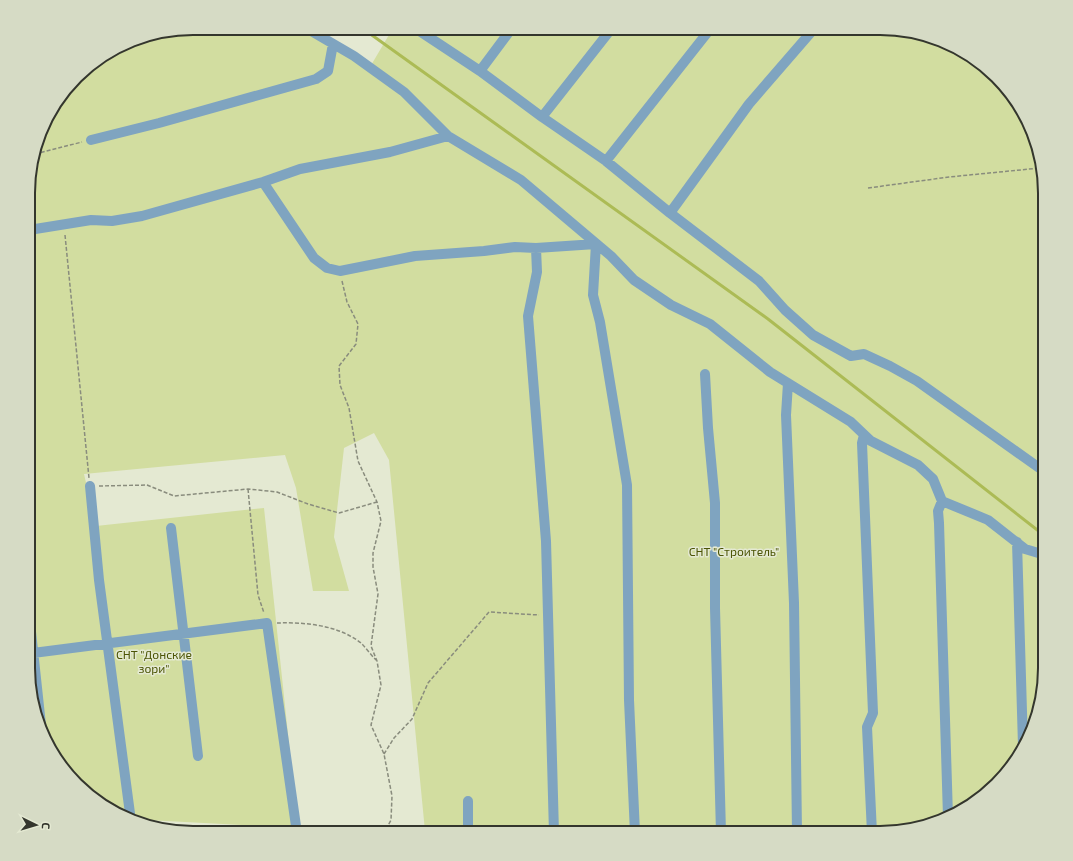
<svg xmlns="http://www.w3.org/2000/svg" width="1073" height="861" viewBox="0 0 1073 861" font-family="'Exo 2',sans-serif">
<style>
.green{fill:#d2dda0}
.lines{fill:none;stroke-linecap:round;stroke-linejoin:round}
.stream{stroke:#acbb55;stroke-width:3}
.path{stroke:#898c7d;stroke-width:1.5;stroke-dasharray:4 2;stroke-linecap:butt}
.minor{stroke:#7fa4c0;stroke-width:10}
.labels{text-anchor:middle;dominant-baseline:central;stroke-width:3;stroke-linejoin:round;paint-order:stroke}
.park-label{font-size:12px;fill:#4b5404;stroke:#e4e9d2}
.rim{fill:none;stroke:#34362d;stroke-width:2}
</style>
<rect width="100%" height="100%" fill="#e4e9d2"/>
<path class="green" d="M193,28H309L370,67L393,28H890L943,40L989,69L1032,130L1045,193V679L1032,731L1004,777L943,820L880,833H412L425,831L389,460L374,433L344,448L334,537L349,591H313L296,488L285,455L84,474L96,526L264,508L298,828L128,819L84,792L45,741L28,679L29,171L50,111L84,69L140,37Z"/>
<g class="lines">
<path class="stream" d="M362,28L768,319L1045,536"/>
<path class="path" d="M35,154L82,142
M868,188L949,177L1040,168
M65,235L89,478
M342,281L347,302L358,324L356,344L339,366L340,385L349,408L358,461L377,502L381,521L373,553V567L378,594L371,646L377,661L381,685L371,725L384,754L392,796L391,820L384,833
M99,486L147,485L174,496L248,489L277,492L308,504L339,513L377,502
M248,489L258,595L264,613
M277,623C305,622 338,625 361,643C366,648 371,655 376,660
M384,754L394,738L412,719L428,683L489,612L539,615"/>
<path class="minor" d="M306,28L354,56L404,92L448,136L521,180L611,256L634,280L671,305L710,324L770,372L851,422L871,441L918,465L933,479L942,501L988,520L1025,549L1045,555
M415,28L480,71L542,117L606,161L670,213L759,281L785,310L813,335L851,356L864,354L890,366L917,381L1045,472
M480,71L512,28
M542,117L612,28
M91,140L159,123L316,79L328,71L333,44
M606,161L711,28
M263,182L314,258L327,268L340,271L415,256L484,251L515,247L536,248L596,244
M670,213L749,104L813,30
M29,230L91,220L112,221L142,216L263,182L300,169L390,152L448,136
M596,244L593,295L600,322L627,485L629,700L635,833
M536,248L537,272L528,316L546,541L554,833
M705,374L708,428L715,503V608L721,833
M788,383L786,415L794,603L797,833
M864,435L862,443L873,713L867,727L872,833
M90,486L99,580L131,821
M942,501L938,511L939,523L948,817
M171,528L198,756
M1017,542L1023,746
M29,613L41,725
M33,653L267,623L297,833
M468,801V833"/>
</g>
<g class="labels">
<g class="park-label">
<text x="734" y="551">СНТ "Строитель"</text>
<text x="154" y="654">СНТ "Донские<tspan x="154" dy="14">зори"</tspan></text>
</g>
</g>
<path d="M0 0H1073V861H0ZM193 35H880A158 158 0 0 1 1038 193V668A158 158 0 0 1 880 826H193A158 158 0 0 1 35 668V193A158 158 0 0 1 193 35Z" fill="#d6dbc5" fill-rule="evenodd"/>
<path class="rim" d="M193 35H880A158 158 0 0 1 1038 193V668A158 158 0 0 1 880 826H193A158 158 0 0 1 35 668V193A158 158 0 0 1 193 35Z"/>
<g transform="translate(36 825) rotate(95)" stroke="#e4e9d2" stroke-width="3" paint-order="stroke">
<path d="M0-3L7 15L0 10L-7 15Z" fill="#34362d"/>
<text y="-6" font-size="11" font-weight="bold" text-anchor="middle" fill="#34362d">С</text>
</g>
</svg>
